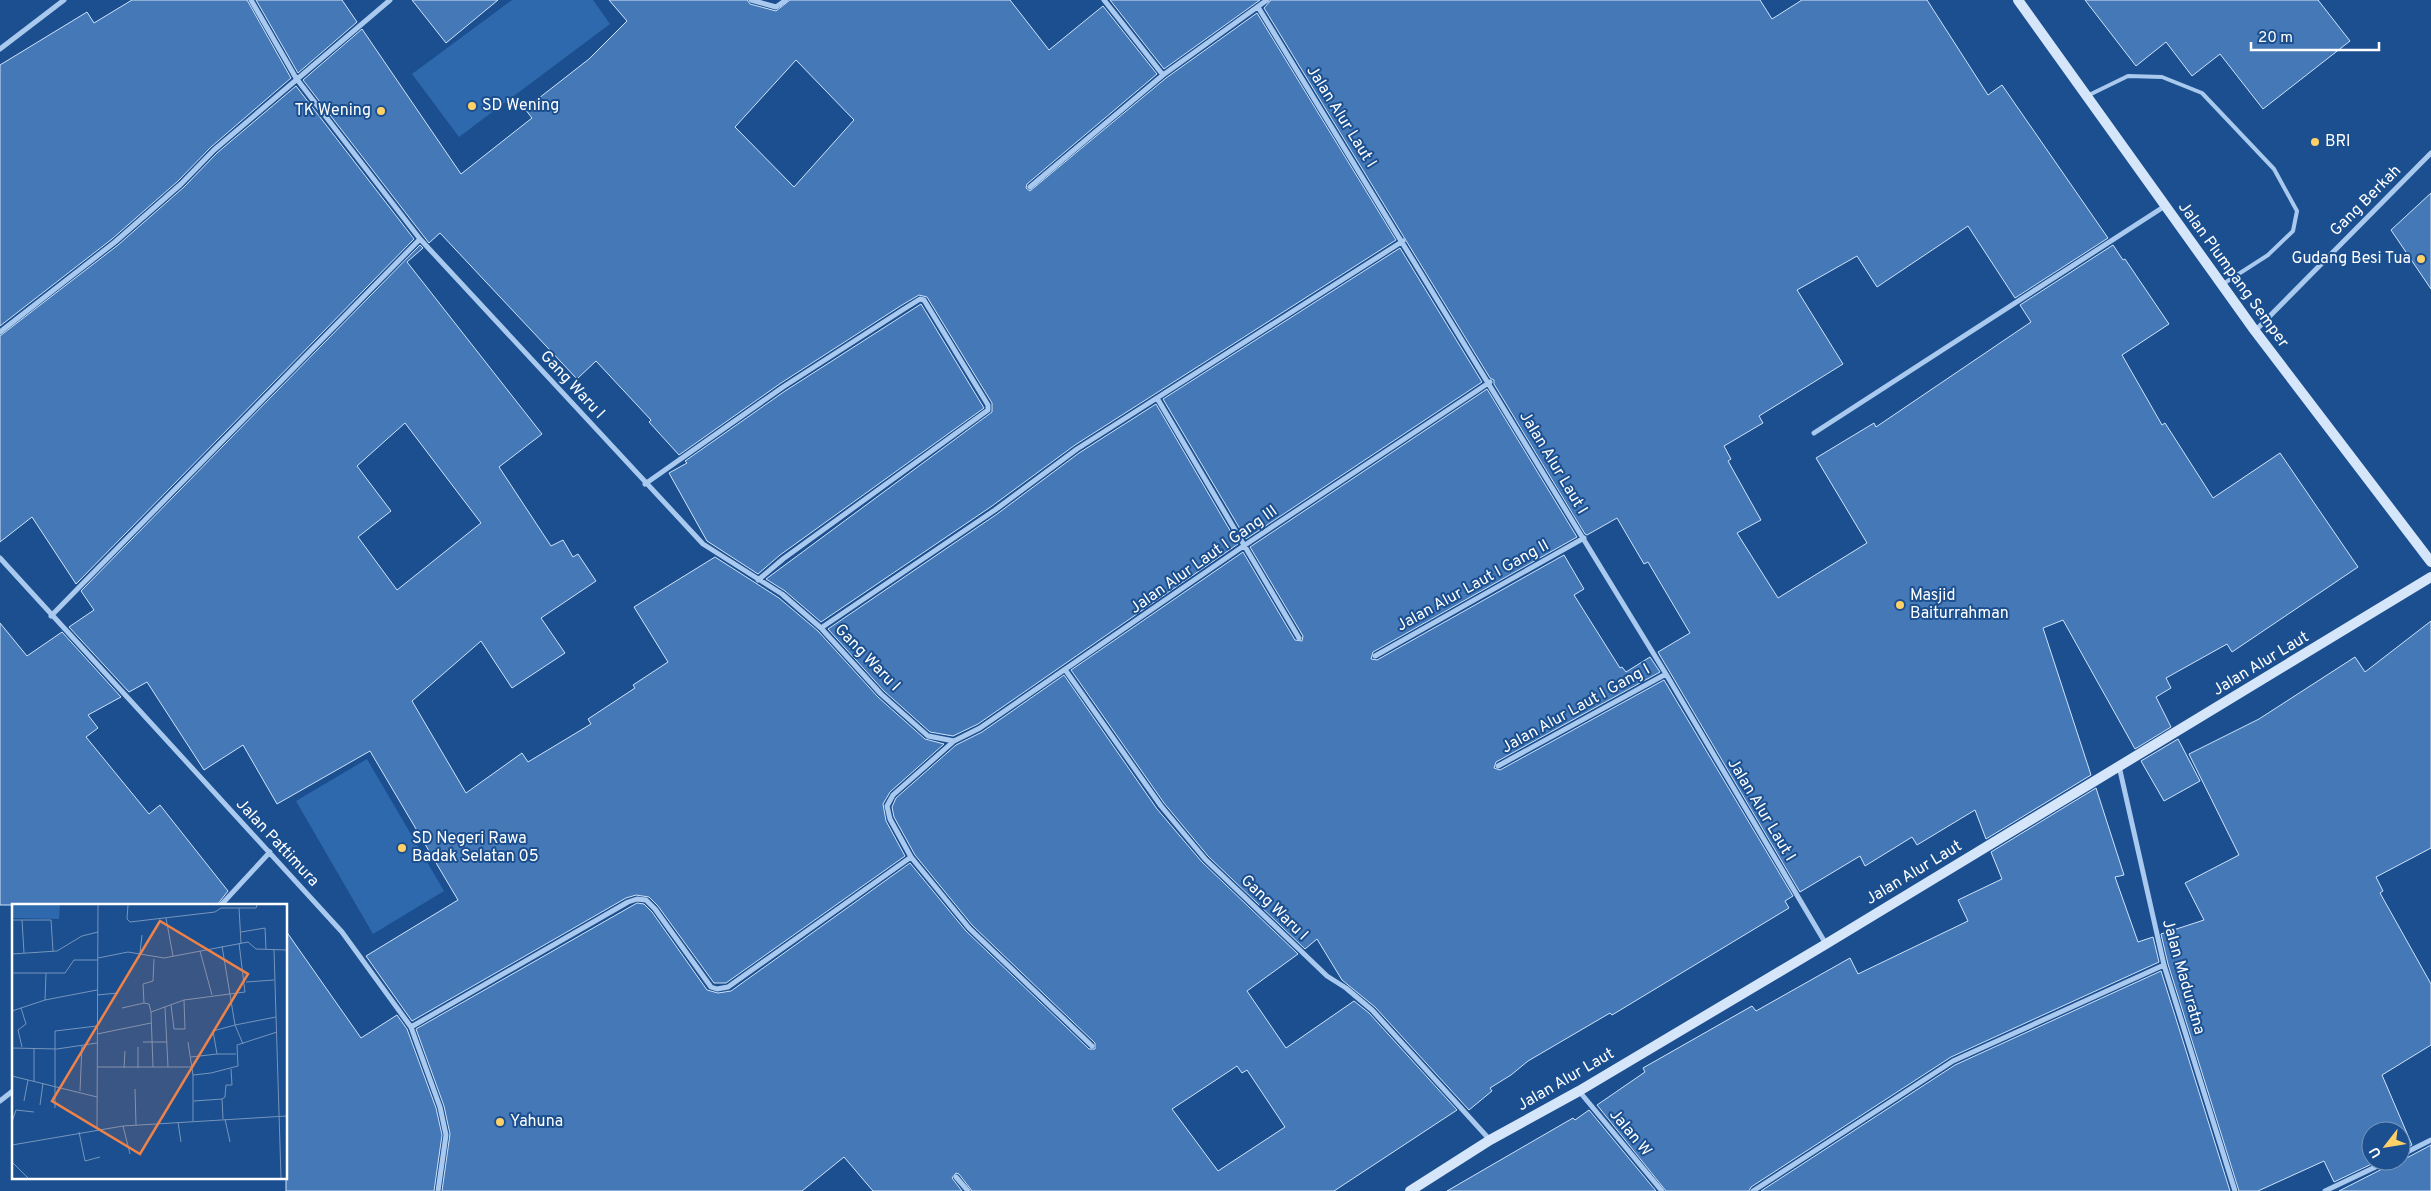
<svg xmlns="http://www.w3.org/2000/svg" width="2431" height="1191" viewBox="0 0 2431 1191" font-family="Overpass,sans-serif">
<style>
.green{fill:#2e69ad}
.building{fill:#4478b7;stroke:#cfe3fa;fill-rule:evenodd}
.lines{fill:none;stroke-linecap:round;stroke-linejoin:round}
.lane{stroke:#a9c9ee;stroke-width:4}
.street{stroke:#a9c9ee;stroke-width:5}
.secondary{stroke:#d6e6fa;stroke-width:10}
.poi-dot{fill:#ffd166;stroke:#1b4f8f;stroke-width:2}
.labels{text-anchor:middle;dominant-baseline:central;stroke-width:4;stroke-linejoin:round;paint-order:stroke}
.poi-label{font-size:16px;fill:#fff;stroke:#1b4f8f;text-anchor:start}
.street-label{font-size:16px;fill:#fff;stroke:#1b4f8f}
.inset-road{fill:none;stroke:#7695bc;stroke-width:1}
.view{fill:#ee8249;fill-opacity:0.15;stroke:#ee8249;stroke-width:2.5}
.inset-edge{fill:none;stroke:#fff;stroke-width:2.5}
</style>
<rect width="100%" height="100%" fill="#1b4f8f"/>
<path class="green" d="M512,0H593L610,24L459,137L412,74Z
M367,759L444,891L373,934L296,801Z"/>
<path class="building" d="M132,0H247L291,78L211,147L178,181L112,239L0,326V65L87,12L94,23Z
M256,0H342L357,22L298,73Z
M412,0H498L446,43Z
M609,0H747L750,4L776,11L790,0H1010L1049,50L1103,6L1157,74L1027,184L1026,188L1030,191L1166,78L1257,13L1396,240L1075,445L992,506L821,622L785,591L766,579L992,412V403L927,297L919,295L902,305L781,383L679,455L649,422L651,420L596,361L577,379L440,233L429,243L303,80L362,29L461,174L532,118L525,109L589,59L627,21ZM796,60L854,120L794,187L735,127Z
M1110,0H1260L1164,69Z
M1271,0H1760L1772,19L1802,0H1927L1988,95L2002,85L2108,238L2015,298L1968,226L1877,287L1857,256L1797,290L1843,364L1759,416L1763,423L1724,446L1731,459L1728,461L1761,520L1737,533L1778,598L1867,543L1816,458L1874,423L1876,427L2031,322L2020,305L2113,245L2123,260L2125,259L2169,324L2122,355L2162,425L2165,423L2213,498L2280,453L2358,567L2232,652L2227,644L2166,678L2171,688L2156,697L2171,727L2135,749L2063,620L2043,628L2091,775L1986,839L1975,810L1917,845L1912,837L1865,866L1860,856L1800,892L1658,652L1690,633L1648,562L1644,564L1617,518L1587,535L1585,534L1494,384V380L1490,378L1264,8Z
M2085,0H2318L2350,41L2263,109L2220,54L2192,76L2166,42L2136,66Z
M296,86L414,239L76,584L32,517L0,542V336L118,245L184,187L217,153Z
M2431,193V289L2391,230Z
M420,245L423,248L407,262L542,434L499,467L551,546L563,540L573,557L578,554L596,581L541,618L565,653L512,688L481,641L412,701L466,793L522,753L528,762L591,724L588,719L635,688L633,685L668,662L634,607L715,557L779,598L818,631L878,697L925,739L944,744L890,792L883,804L886,821L905,856L726,983H714L658,906L649,897L636,895L626,898L412,1021L366,956L458,900L370,751L277,804L243,745L204,770L147,682L129,692L69,627L94,610L81,591ZM405,423L481,523L397,590L358,537L391,511L357,466Z
M1400,248L1482,382L1246,539L1163,399Z
M921,304L984,408L780,555L758,574L707,541L669,473L687,463L685,461L785,391Z
M1487,389L1577,537L1373,652L1371,659L1377,660L1564,555L1584,589L1574,595L1620,668L1622,667L1626,672L1650,657L1660,672L1496,762L1494,768L1500,770L1664,680L1793,896L1785,901L1789,908L1612,1015L1610,1013L1528,1061L1511,1075L1490,1088L1492,1091L1469,1110L1375,1007L1342,980L1317,939L1305,949L1208,856L1164,803L1071,670L1243,552L1295,640L1302,641L1303,636L1250,547Z
M1156,404L1238,544L978,724L953,736L930,732L884,691L828,629L997,514L1079,453Z
M2431,621V848L2376,877L2383,891L2380,893L2431,984V1045L2382,1075L2412,1145L2401,1150V1131H2371V1161H2378L2334,1182L2324,1161L2258,1191H2239L2168,964L2161,934L2204,920L2185,883L2239,855L2189,754L2259,719L2355,657L2365,672Z
M0,623L27,656L62,632L121,697L88,715L98,728L86,737L149,814L160,805L228,891L217,905H0Z
M1064,675L1157,809L1202,862L1298,954L1247,991L1286,1048L1354,1001L1369,1013L1457,1110L1334,1191H972L959,1174L956,1173L952,1178L962,1191H873L844,1157L802,1191H442L450,1134L444,1106L416,1029L637,903L644,904L652,912L707,990L718,993L731,991L910,863L966,931L1089,1049H1095V1043L972,925L915,855L894,817L892,807L896,798L956,745L982,732ZM1237,1066L1242,1073L1247,1070L1285,1127L1218,1171L1172,1109Z
M2178,739L2200,781L2164,801L2141,761Z
M2096,788L2124,875L2115,877L2138,942L2153,937L2159,962L1951,1057L1751,1187L1749,1191H1666L1597,1105L1645,1072L1643,1068L1752,1006L1756,1011L1850,958L1858,974L1968,921L1958,900L2002,879L1991,852Z
M286,931L361,1038L397,1015L407,1029L436,1108L442,1135L434,1191H286Z
M2161,971L2230,1191H1761L1955,1065Z
M1589,1110L1656,1191H1447L1573,1118L1575,1120Z
M2431,1145V1191H2339L2390,1165L2392,1161H2401Z"/>
<g class="lines">
<path class="lane" d="M2087,96L2128,76L2162,77L2202,93L2274,169L2297,211L2293,231L2268,255L2223,284"/>
<path class="street" d="M251,0L296,78L420,239L703,544L782,594L821,628L881,694L928,736L954,741L980,728L1245,545L1490,382
M751,0L776,7L786,0
M1104,0L1163,75
M1258,7L1666,674L1826,944
M0,49L64,0
M1030,187L1163,75L1267,0
M2255,331L2431,153
M0,332L115,242L181,184L214,150L390,0
M1157,398L1299,638
M1814,433L2165,206
M645,484L783,387L904,309L920,299L924,300L988,405V410L783,559L758,580
M0,558L342,932L411,1027L440,1107L446,1135L438,1191
M51,616L420,239
M821,628L995,510L1077,449L1403,241
M1375,656L1584,538
M1066,671L1161,806L1205,859L1327,976L1346,988L1372,1010L1490,1140
M1498,766L1666,674
M2119,766L2164,965L2235,1191
M911,857L969,928L1092,1046
M221,905L270,852
M411,1027L628,902L637,899L646,900L655,909L711,987L717,989L728,987L911,857L890,819L887,806L893,795L954,741
M1579,1091L1662,1191
M0,1101L14,1090
M2401,1155L2431,1140
M956,1177L968,1191
M1753,1191L1953,1061L2164,965
M2325,1191L2388,1161"/>
<path class="secondary" d="M2018,0L2255,331L2431,562
M1410,1191L1490,1140L1579,1091L1826,944L2431,577"/>
</g>
<g class="poi-dot">
<circle cx="472" cy="106" r="5"/>
<circle cx="381" cy="111" r="5"/>
<circle cx="2315" cy="142" r="5"/>
<circle cx="2421" cy="259" r="5"/>
<circle cx="1900" cy="605" r="5"/>
<circle cx="402" cy="848" r="5"/>
<circle cx="500" cy="1122" r="5"/>
</g>
<g class="labels">
<g class="poi-label">
<text x="482" y="106">SD Wening</text>
<text x="371" y="111" text-anchor="end">TK Wening</text>
<text x="2325" y="142">BRI</text>
<text x="2411" y="259" text-anchor="end">Gudang Besi Tua</text>
<text x="1910" y="596">Masjid<tspan x="1910" dy="18">Baiturrahman</tspan></text>
<text x="412" y="839">SD Negeri Rawa<tspan x="412" dy="18">Badak Selatan 05</tspan></text>
<text x="510" y="1122">Yahuna</text>
</g>
<g class="street-label">
<text transform="translate(1341 117) rotate(58)">Jalan Alur Laut I</text>
<text transform="translate(2366 201) rotate(-45)">Gang Berkah</text>
<text transform="translate(2233 275) rotate(54)">Jalan Plumpang Semper</text>
<text transform="translate(572 385) rotate(47)">Gang Waru I</text>
<text transform="translate(1553 463) rotate(59)">Jalan Alur Laut I</text>
<text transform="translate(1204 560) rotate(-35)">Jalan Alur Laut I Gang III</text>
<text transform="translate(1473 586) rotate(-29)">Jalan Alur Laut I Gang II</text>
<text transform="translate(867 658) rotate(46)">Gang Waru I</text>
<text transform="translate(2261 664) rotate(-31)">Jalan Alur Laut</text>
<text transform="translate(1576 709) rotate(-29)">Jalan Alur Laut I Gang I</text>
<text transform="translate(1761 810) rotate(59)">Jalan Alur Laut I</text>
<text transform="translate(277 843) rotate(47)">Jalan Pattimura</text>
<text transform="translate(1914 873) rotate(-31)">Jalan Alur Laut</text>
<text transform="translate(1274 908) rotate(44)">Gang Waru I</text>
<text transform="translate(2183 977) rotate(74)">Jalan Maduratna</text>
<text transform="translate(1566 1080) rotate(-30)">Jalan Alur Laut</text>
<text transform="translate(1630 1133) rotate(50)">Jalan W</text>
</g>
</g>
<g transform="translate(12 904)">
<rect width="275" height="275" fill="#1b4f8f"/>
<path d="M0,1H48L47,15L0,14Z" fill="#2e69ad"/>
<path class="inset-road" d="M116,1L115,15L118,18L203,8L209,4M209,4H244L245,1M227,4L229,39M154,14L161,52M0,16H39L41,47M10,16L12,49M229,28L253,24L254,45M262,46L269,274M188,47L200,91M128,49L130,31M0,50L45,47L70,32L86,28M86,54L116,48L152,54L236,38L244,45L275,46M0,69H53L62,56H86M234,78L262,76M85,91L106,89M33,96L34,69M159,101L162,125H173L172,96M153,103L156,163M9,104L14,120L6,126L10,143M110,104L132,99M0,107L33,96L85,86M139,108L137,100L132,99L131,80L141,77L142,55M85,130L139,119M131,138H155M176,138L181,171L199,169L226,162L225,141L265,128M231,140L223,121L264,113M0,144L45,145L85,139M205,150H224M179,153L205,150L201,127L223,121L210,42M85,163H180M141,163L139,108L172,96L233,88L227,39M112,164L113,147M126,164V143M181,171V217M0,172L85,193M22,177V144M123,185L124,221M68,187L70,141M210,195L213,193L214,181H220L219,165M12,197L16,176M182,197L210,195L211,215M28,201L31,179M43,204V127L85,122M213,215L218,238M0,218L4,206L22,208M166,218L169,238M111,222L118,250M85,225L86,1M67,228L73,257L88,253M0,241L111,222L275,212M0,258L16,274"/>
<path class="view" d="M148,17L236,70L128,250L40,197Z"/>
<rect width="275" height="275" class="inset-edge"/>
</g>
<g transform="translate(2386 1146) rotate(239)"><circle r="24" fill="#1b4f8f" stroke="#7695bc"/>
<path d="M0-4L9 19L0 12L-9 19Z" fill="#ffd166"/>
<text y="-8" font-size="14" font-weight="bold" text-anchor="middle" fill="#ffffff">U</text>
</g>
<path d="M2251 42v8h128v-8" fill="none" stroke="#ffffff" stroke-width="2.5"/>
<text x="2258" y="42" font-size="15" fill="#ffffff" stroke="#1b4f8f" stroke-width="4" paint-order="stroke">20 m</text>
</svg>
